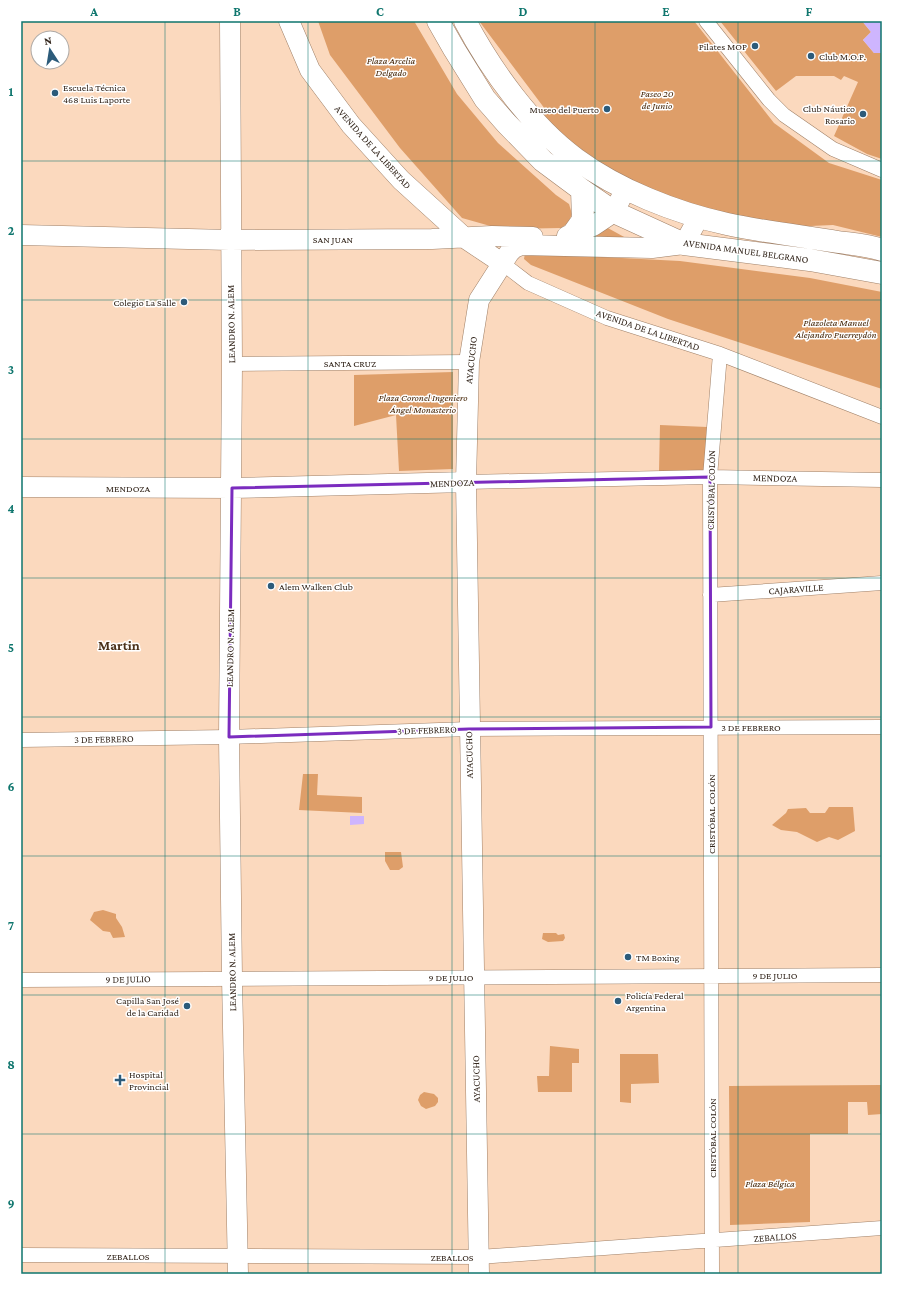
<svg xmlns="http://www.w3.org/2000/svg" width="903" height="1295" viewBox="0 0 903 1295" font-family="'Crimson Pro',serif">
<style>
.green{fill:#de9e69}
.water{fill:#ceb5fe}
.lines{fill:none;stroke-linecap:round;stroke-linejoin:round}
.minor-casing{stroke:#a08168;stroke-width:15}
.secondary-casing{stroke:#a08168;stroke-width:21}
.primary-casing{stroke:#a08168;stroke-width:23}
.minor{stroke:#fff;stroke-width:14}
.secondary{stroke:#fff;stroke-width:20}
.primary{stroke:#fff;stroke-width:22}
.marked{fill:none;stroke:#7b2cbf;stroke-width:3;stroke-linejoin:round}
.grid{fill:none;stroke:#0f766e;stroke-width:1;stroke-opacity:0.55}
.poi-dot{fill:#2c5b7a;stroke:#fff;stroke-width:1.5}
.labels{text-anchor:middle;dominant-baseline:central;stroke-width:3;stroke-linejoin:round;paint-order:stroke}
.poi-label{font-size:10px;fill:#34271d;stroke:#fff;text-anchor:start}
.park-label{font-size:10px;font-style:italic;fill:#432304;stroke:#fff}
.street-label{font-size:10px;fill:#34271d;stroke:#fff}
.district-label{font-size:14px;font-weight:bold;fill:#4b311a;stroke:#fff}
.neatline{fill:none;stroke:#0f766e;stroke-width:1.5}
.grid-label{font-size:13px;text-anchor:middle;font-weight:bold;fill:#0f766e}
</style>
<rect width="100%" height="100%" fill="#fbd9be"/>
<path class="green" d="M318,21H414L457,94L498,143L556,195L569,204L572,214L568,223L561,228L501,229L462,218L400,148L330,55Z
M479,21H694L774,123L829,163L882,180V237L833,225L788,227L748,224L639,188L566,139L544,116L545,109Z
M720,21H862L871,32L863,40L874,53H882V159L867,154L834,136L858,82L844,76L841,80L834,76H796L776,91Z
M606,227L635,243L583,242Z
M525,253L680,261L810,278L882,292V389L668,319L531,265L524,259Z
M453,372V469L399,471L396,415L354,426V375Z
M660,425L707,427L704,471H659Z
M303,774H318L317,795L362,797V813L299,810Z
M829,807H853L855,831L838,840L829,837L817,842L797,832L781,830L772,825L786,813L788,809L806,808L810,813H825Z
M385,852H401L403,867L399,870H390L385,861Z
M103,910L116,914V918L122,927L125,937L113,938L110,932L103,931L90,920L94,912Z
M543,933H556L558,935L564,934L565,938L563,941L548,942L542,939Z
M550,1046L579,1049V1063H572V1092H538L537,1076H549Z
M620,1054H658L659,1083L631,1084V1103L620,1102Z
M882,1085V1114L868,1115L867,1102H848V1134H810V1222L730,1225L729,1086Z
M424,1092L434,1094L438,1098V1102L435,1106L426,1109L421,1106L418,1100L420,1095Z"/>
<path class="water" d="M862,21H882V53H874L863,40L871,32Z
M350,816H364V824L350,825Z"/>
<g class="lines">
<defs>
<path id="minor" d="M706,21L769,100L784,115L833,149L882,170
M502,263L528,283L607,318L720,354L882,417
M232,364L469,362
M466,482L710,477L882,480
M710,595L882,583
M21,740L229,737L469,729L882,727
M21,980L882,975
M21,1255L479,1257L882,1228
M712,1274L710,477L720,354"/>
<path id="secondary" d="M230,21L232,364L229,737L232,978L238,1274
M289,21L310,70L351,125L401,180L466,239L502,263
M21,235L230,240L432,239L492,236L533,237
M567,236L593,226L614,212L625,190
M21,487L232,488L466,482
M479,1274L466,482L469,362L479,300L509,253L514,248L521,245L652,248L684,244L699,217"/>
<path id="primary" d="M438,21L454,49L485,99L506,123L543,161L582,190L614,212L684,244L810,260L882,273
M465,21C491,70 531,126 576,159C618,190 676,213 727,224C764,232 801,236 838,242C852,244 868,245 882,250
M573,234L583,220L582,190"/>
</defs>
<use href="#minor" class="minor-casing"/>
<use href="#secondary" class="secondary-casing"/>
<use href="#primary" class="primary-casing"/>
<use href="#minor" class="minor"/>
<use href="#secondary" class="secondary"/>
<use href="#primary" class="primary"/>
</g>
<path class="marked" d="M710,477L711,727L469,729L229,737L232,488Z"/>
<path class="grid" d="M165,21V1274M308,21V1274M452,21V1274M595,21V1274M738,21V1274M21,161H882M21,300H882M21,439H882M21,578H882M21,717H882M21,856H882M21,995H882M21,1134H882"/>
<g class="poi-dot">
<circle cx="755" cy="46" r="4"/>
<circle cx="811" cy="56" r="4"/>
<circle cx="55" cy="93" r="4"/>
<circle cx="607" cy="109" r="4"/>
<circle cx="863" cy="114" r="4"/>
<circle cx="184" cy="302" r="4"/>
<circle cx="271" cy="586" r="4"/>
<circle cx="628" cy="957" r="4"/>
<circle cx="618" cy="1001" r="4"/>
<circle cx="187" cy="1006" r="4"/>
<path d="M118 1074h4v4h4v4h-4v4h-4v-4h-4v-4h4z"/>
</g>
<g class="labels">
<g class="poi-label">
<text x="747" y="46" text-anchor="end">Pilates MOP</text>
<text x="819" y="56">Club M.O.P.</text>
<text x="63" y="87">Escuela Técnica<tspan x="63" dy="12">468 Luis Laporte</tspan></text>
<text x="855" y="108" text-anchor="end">Club Náutico<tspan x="855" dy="12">Rosario</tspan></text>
<text x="599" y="109" text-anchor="end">Museo del Puerto</text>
<text x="176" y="302" text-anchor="end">Colegio La Salle</text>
<text x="279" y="586">Alem Walken Club</text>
<text x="636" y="957">TM Boxing</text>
<text x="626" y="995">Policía Federal<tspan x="626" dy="12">Argentina</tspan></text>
<text x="179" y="1000" text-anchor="end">Capilla San José<tspan x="179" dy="12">de la Caridad</tspan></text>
<text x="129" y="1074">Hospital<tspan x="129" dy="12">Provincial</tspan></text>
</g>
<g class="park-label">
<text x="391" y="60">Plaza Arcelia<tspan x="391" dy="12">Delgado</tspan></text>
<text x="657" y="93">Paseo 20<tspan x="657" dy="12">de Junio</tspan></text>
<text x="836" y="322">Plazoleta Manuel<tspan x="836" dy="12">Alejandro Puerreydón</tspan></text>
<text x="423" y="397">Plaza Coronel Ingeniero<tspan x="423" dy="12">Ángel Monasterio</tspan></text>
<text x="770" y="1183">Plaza Bélgica</text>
</g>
<g class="street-label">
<text transform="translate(373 147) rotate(48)">AVENIDA DE LA LIBERTAD</text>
<text x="333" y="239">SAN JUAN</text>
<text transform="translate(746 251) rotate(8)">AVENIDA MANUEL BELGRANO</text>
<text transform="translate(231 324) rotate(-91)">LEANDRO N. ALEM</text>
<text transform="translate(648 330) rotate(19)">AVENIDA DE LA LIBERTAD</text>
<text transform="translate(471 360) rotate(-84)">AYACUCHO</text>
<text x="350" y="363">SANTA CRUZ</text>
<text transform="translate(775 478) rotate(1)">MENDOZA</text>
<text transform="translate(452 483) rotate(-2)">MENDOZA</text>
<text x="128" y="488">MENDOZA</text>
<text transform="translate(711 490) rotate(-89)">CRISTÓBAL COLÓN</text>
<text transform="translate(796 589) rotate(-4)">CAJARAVILLE</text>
<text transform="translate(230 648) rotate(-89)">LEANDRO N. ALEM</text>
<text x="751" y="727">3 DE FEBRERO</text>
<text transform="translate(427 730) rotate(-2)">3 DE FEBRERO</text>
<text transform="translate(104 739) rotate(-1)">3 DE FEBRERO</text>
<text transform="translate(469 755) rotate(-91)">AYACUCHO</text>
<text transform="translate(711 814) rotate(-90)">CRISTÓBAL COLÓN</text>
<text transform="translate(232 972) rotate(-91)">LEANDRO N. ALEM</text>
<text x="775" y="975">9 DE JULIO</text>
<text x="451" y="977">9 DE JULIO</text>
<text transform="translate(128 979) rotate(-1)">9 DE JULIO</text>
<text transform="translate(476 1079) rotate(-91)">AYACUCHO</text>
<text transform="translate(712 1138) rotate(-90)">CRISTÓBAL COLÓN</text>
<text transform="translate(775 1237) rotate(-4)">ZEBALLOS</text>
<text x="128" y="1256">ZEBALLOS</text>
<text x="452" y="1257">ZEBALLOS</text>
</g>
<g class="district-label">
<text x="119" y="645">Martin</text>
</g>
</g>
<rect width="903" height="1295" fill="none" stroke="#ffffff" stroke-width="44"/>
<g transform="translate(50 50) rotate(348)"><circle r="19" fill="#ffffff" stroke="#aea9a5"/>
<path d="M0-3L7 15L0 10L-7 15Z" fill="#2c5b7a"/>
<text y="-6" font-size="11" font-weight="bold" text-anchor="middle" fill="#34271d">N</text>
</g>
<rect x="22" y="22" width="859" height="1251" class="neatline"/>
<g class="grid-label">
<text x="94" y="16">A</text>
<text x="237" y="16">B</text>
<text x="380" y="16">C</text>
<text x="523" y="16">D</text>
<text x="666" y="16">E</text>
<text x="809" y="16">F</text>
<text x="11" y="96">1</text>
<text x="11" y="235">2</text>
<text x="11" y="374">3</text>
<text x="11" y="513">4</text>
<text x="11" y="652">5</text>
<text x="11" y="791">6</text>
<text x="11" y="930">7</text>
<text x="11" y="1069">8</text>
<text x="11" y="1208">9</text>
</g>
</svg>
